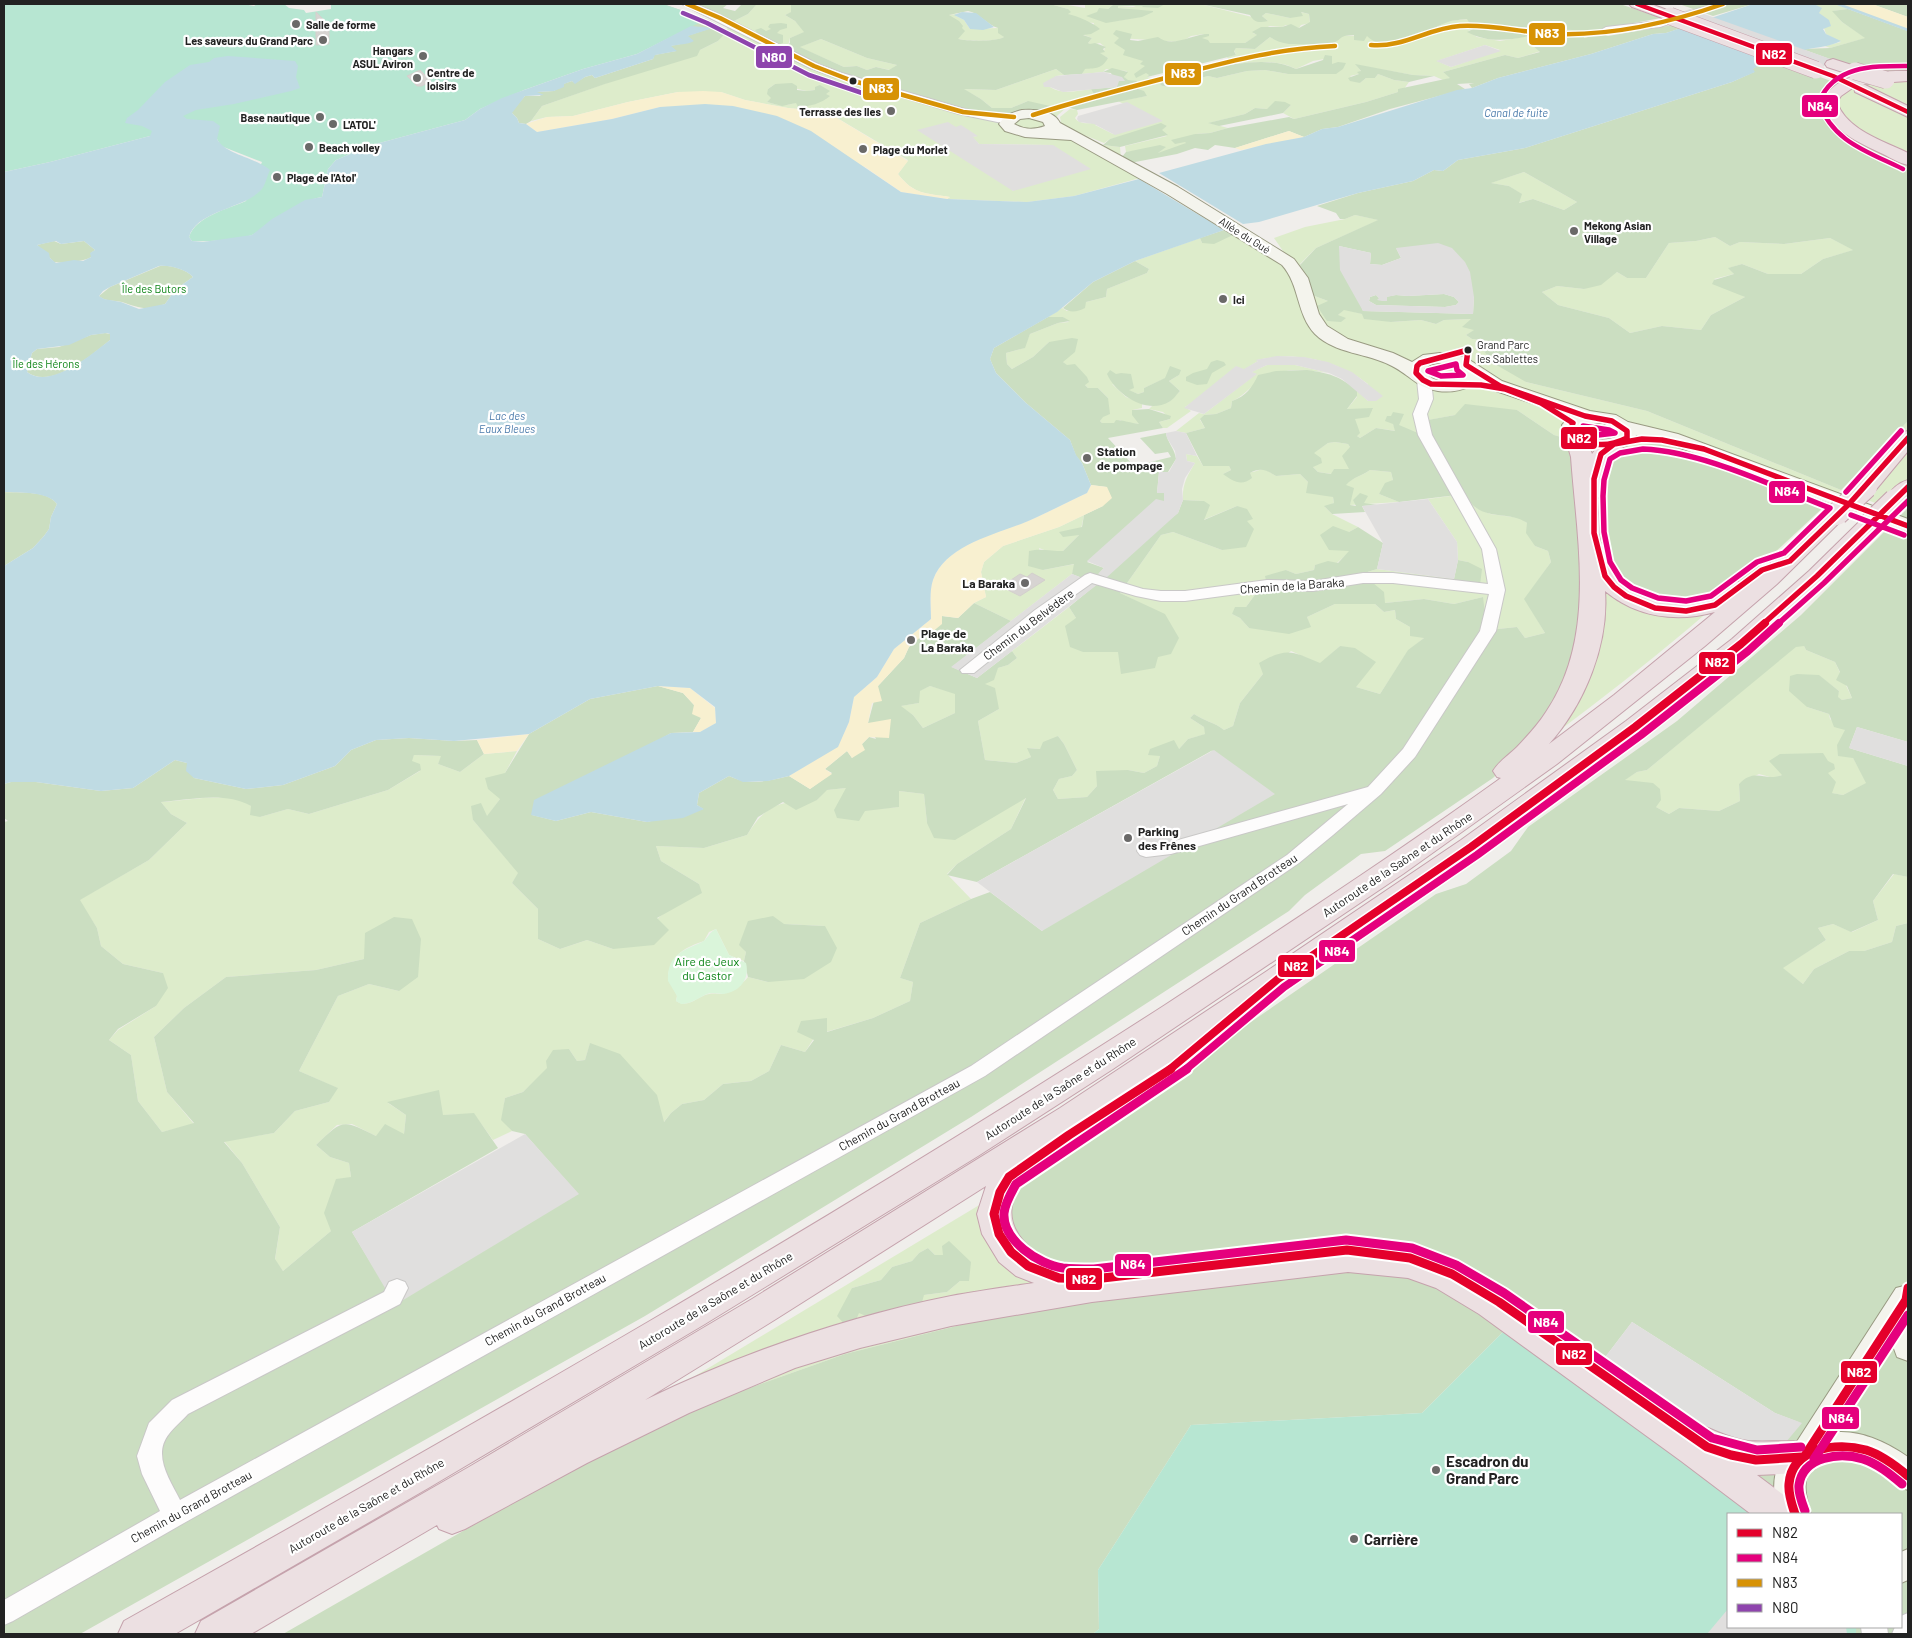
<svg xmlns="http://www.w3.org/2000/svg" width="1912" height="1638" viewBox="0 0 1912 1638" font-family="Barlow,sans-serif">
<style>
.grass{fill:#ddeccb;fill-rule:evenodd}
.forest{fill:#cbdec1;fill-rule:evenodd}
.sand{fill:#f8f0d0}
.park{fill:#daf5da}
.pitch{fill:#b7e6d2}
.parking{fill:#e0dfde;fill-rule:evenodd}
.water{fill:#bfdbe3;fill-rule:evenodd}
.pier{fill:#dedddd}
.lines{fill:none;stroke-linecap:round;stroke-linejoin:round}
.stream{stroke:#bfdbe3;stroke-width:2.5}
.building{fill:#d7d4d2;stroke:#d3d0cc}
.street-casing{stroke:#c9c8c7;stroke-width:2}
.secondary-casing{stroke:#999a82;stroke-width:2}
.highway-casing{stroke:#c5a2ac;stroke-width:2}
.street{fill:#fdfcfc;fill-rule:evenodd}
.secondary{fill:#f4f4ed;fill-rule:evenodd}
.highway{fill:#ece0e2;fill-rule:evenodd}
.highway-bridge-far1-casing{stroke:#c5a2ac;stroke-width:18;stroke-linecap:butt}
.highway-bridge-casing{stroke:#c5a2ac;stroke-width:24;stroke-linecap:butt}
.highway-bridge-far1{stroke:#ece0e2;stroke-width:17}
.highway-bridge{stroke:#ece0e2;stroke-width:22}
.bus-1-far3-casing{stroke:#fff;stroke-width:7}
.bus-1-far2-casing{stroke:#fff;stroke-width:9}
.bus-1-far1-casing{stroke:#fff;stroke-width:11}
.bus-1-casing{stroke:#fff;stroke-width:13}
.bus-2-far3-casing{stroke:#fff;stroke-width:7}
.bus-2-far2-casing{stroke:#fff;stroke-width:9}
.bus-2-far1-casing{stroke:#fff;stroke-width:11}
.bus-2-casing{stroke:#fff;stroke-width:13}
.bus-3-casing{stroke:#fff;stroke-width:7}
.bus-4-casing{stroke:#fff;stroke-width:7}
.bus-1-far3{stroke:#e4002b;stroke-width:4.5}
.bus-1-far2{stroke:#e4002b;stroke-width:5.5}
.bus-1-far1{stroke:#e4002b;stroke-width:8}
.bus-1{stroke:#e4002b;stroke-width:9}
.bus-2-far3{stroke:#e5007d;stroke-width:4.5}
.bus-2-far2{stroke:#e5007d;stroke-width:5.5}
.bus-2-far1{stroke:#e5007d;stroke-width:8}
.bus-2{stroke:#e5007d;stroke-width:9}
.bus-3{stroke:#d79205;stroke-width:4.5}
.bus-4{stroke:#8e44ad;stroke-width:4.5}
.poi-dot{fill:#6a6968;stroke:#fff;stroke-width:2}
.bus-dot{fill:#222;stroke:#fff;stroke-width:2}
.labels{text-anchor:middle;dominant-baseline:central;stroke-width:4.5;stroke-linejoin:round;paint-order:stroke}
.far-poi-label{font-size:11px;font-weight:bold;fill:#222;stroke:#fff;text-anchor:start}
.far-water-label{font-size:11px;font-style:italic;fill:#4a7aab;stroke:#fff}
.far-street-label{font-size:11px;fill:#222;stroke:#fff}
.far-park-label{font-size:11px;fill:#0c8416;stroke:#fff}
.bus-label{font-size:11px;fill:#222;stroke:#fff;text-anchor:start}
.poi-label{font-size:12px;font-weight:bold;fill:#222;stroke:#fff;text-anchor:start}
.street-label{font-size:12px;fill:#222;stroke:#fff}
.park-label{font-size:12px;fill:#0c8416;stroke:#fff}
.near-poi-label{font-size:15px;font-weight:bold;fill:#222;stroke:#fff;text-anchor:start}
.line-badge{stroke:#fff;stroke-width:2}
.badge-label{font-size:14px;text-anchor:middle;font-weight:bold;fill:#fff}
</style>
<rect width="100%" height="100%" fill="#f0eeeb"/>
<path class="grass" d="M757,4L791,5L792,12L785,15L795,21L805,32L790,38L788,46L805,59L856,79L1012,115L1028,101L1011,108H992L981,99L963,89L996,90L1056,69L1064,75L1056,76L1050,87C1062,95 1077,91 1091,89L1096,96L1067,107L1057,116L1058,124L1103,145L1120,147L1121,158L1151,175L1074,196L1027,202L947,199L950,197C926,193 914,195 898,174L908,160L827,112L788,108L745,100L721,92H678L628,102L573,116L547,117L531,121L542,106L700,50L718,41L732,22L748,14ZM775,84L807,91L815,90C796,103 791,109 767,102L772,98L768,94V89ZM956,127L977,136L972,137L979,144L1053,145L1013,191Z
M1050,4H1071L1068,5L1085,8V4H1114L1108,9L1104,20L1116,21L1139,17L1130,9L1118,8V6L1133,7L1139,5L1200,4L1268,21L1262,16L1266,13L1290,18L1300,12L1309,14L1310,23L1301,25L1299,28L1286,25L1282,27L1270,26L1253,33L1258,35L1245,43H1209L1201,38L1204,34L1191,36L1181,42L1119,38L1143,61L1146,66L1147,73L1150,75L1147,77L1163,81L1160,85C1170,89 1179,84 1190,84L1193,80L1208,76L1217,78L1247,71L1265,70L1288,74L1304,73L1332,64L1330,58L1313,61L1296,69C1276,58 1253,63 1231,64L1227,57L1236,55L1234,50L1236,48L1255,49L1270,37C1288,47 1312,43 1333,43L1342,36L1424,34L1448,21L1468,19L1473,29L1468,31L1477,37L1500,41L1540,34L1547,29H1599L1602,34L1583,38L1584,35L1579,34L1538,40L1531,44L1541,51L1518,58L1505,55L1443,72L1451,78L1443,80L1434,76L1413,75L1356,65L1361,71L1359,74L1350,76L1360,83L1366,78H1375L1378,74L1394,80L1409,82L1404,89H1399L1398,92L1366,102L1294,119L1283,113L1291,105L1267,109L1255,108L1245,114L1209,123L1228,128L1210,133L1195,134L1183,146L1157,154L1165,147L1126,152L1125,146L1167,136L1161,130L1167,126L1110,139L1104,143L1067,128L1061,123L1060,117L1070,109L1077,110L1078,114L1075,118C1084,132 1121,114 1135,110L1118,101L1147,96L1134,88L1124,77L1127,71L1106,69L1103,72L1082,74L1084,69L1108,58L1099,53L1104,51L1105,47L1100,43L1091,45L1088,43L1092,38L1081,34L1092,31L1094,23L1085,22L1067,14L1068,9ZM1485,45L1500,50L1451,67L1437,61ZM1139,112L1157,121L1113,134L1095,125Z
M1813,4H1836L1848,9L1833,11L1842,22L1866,38L1830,48L1825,46L1841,42L1826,34L1819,13L1821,8Z
M956,14V16L964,20L970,29L998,28L1004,37C996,42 968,41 958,39L949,15Z
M821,39L867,58L897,65L890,70L876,67L867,70L857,66L844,67L799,47Z
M1901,71L1908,72V167C1875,150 1841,136 1816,109C1817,104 1818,98 1820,94C1834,75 1880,72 1901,71Z
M1524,172L1577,202L1564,210L1533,199L1518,203L1521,194L1509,186L1490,183Z
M1355,215L1379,220L1316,248L1300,264L1309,280L1312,295L1328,301L1338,315L1344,309L1391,322L1421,320L1436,324L1444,320L1472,319L1475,330L1466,335L1472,339L1491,341L1526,382L1647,411L1841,490L1908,421V508L1902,513L1841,490C1733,596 1617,692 1493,778L1526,741L1563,688L1568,439L1554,435L1517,410L1455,415L1429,420L1418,433L1393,424L1396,431L1376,428L1360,438L1357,436L1354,419L1373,409H1347L1357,397V390L1368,401V384C1337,360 1296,351 1257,360L1258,361L1185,407L1191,411L1167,428H1163L1159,422L1170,419L1163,412L1149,409L1152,406L1169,402L1180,391L1169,381L1179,375L1166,378L1144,388V392L1138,394L1112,384L1126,397L1142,403V408L1132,410L1140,424L1126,423L1120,420L1114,423H1102L1100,421L1108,398L1098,388H1088L1085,385L1063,362L1049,342L1033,357L1012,369L1007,364L1006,353L1024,348L1030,334L1058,323L1069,322L1063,317H1048L1062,308L1067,311L1086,302L1106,297L1107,289L1147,273L1149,269L1135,261L1200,238L1202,243L1245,231L1280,253L1283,251L1274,238L1305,227L1345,219Z
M1715,237L1730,246L1740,242L1784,244L1830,238L1854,250L1823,259L1801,274H1768L1742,264L1729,268L1734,274L1714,279L1745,297L1711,315L1701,330L1662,326L1630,333L1609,318L1558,305L1542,292L1557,286L1584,289L1617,272L1627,278H1646L1669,243L1696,241Z
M1267,365H1295L1329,373C1299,369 1279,366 1254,385C1246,391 1242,397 1232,401L1231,408L1216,414L1204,415L1200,420L1205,428L1186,433L1176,431L1199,413L1204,414L1256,374L1251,372Z
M1335,442L1348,444L1350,447L1349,469H1334L1332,474L1318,472L1313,467V453L1328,443Z
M1186,454L1197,456L1203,466H1229L1231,470L1223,474C1231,473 1241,474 1249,473C1263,470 1261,466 1276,476L1300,474L1308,482L1333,497L1334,503L1325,507L1332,514L1358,527L1349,532L1350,551L1337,563L1315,565L1314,570L1296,574L1286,570L1276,587L1268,593L1257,592L1246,607L1232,614L1240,618L1249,628L1310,627L1307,617L1335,604H1375L1384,612L1395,610L1396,619L1410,627L1424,638L1408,651L1380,694L1356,687L1340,646L1320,664L1291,651L1263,674L1240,703L1233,726L1224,730C1214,722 1204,721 1194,714L1190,718L1204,727L1206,734L1188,739L1179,749L1160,756L1157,766L1144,773L1128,770L1097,786L1087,797L1058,799L1053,790L1059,779L1072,776L1077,770L1064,744L1058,736L1040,749L1028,748L1031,757L1016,763L985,760L978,721L999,709L984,685L998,668L1008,665L1017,658L1012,651L1069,607L1076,618L1083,652H1118L1165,615L1120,593L1161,535L1173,532L1222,550L1246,521L1237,506L1203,520L1204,501L1183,500C1182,485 1187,476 1195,463L1187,461Z
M1370,470L1391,472L1393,480L1379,494L1399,502L1350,505L1351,493L1345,485C1353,477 1362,476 1370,470Z
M1465,494L1475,507L1490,514L1520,518L1527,523L1535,546L1548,551L1551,562L1525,599L1545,633L1525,638L1517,627L1479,631L1483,597L1454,604L1424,599L1385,603L1343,585L1345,579L1377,569L1454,579L1459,584L1468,562L1458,560L1457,542L1428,499Z
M1084,515L1080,534L1063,551H1047L1039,548L1043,570L1075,564L1072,574L1011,621L974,603L986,597L981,572L984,562L1003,546L1059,527Z
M1796,646H1804L1806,650L1835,662L1852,698L1842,700L1837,697L1839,691L1818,675L1807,707L1829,714L1830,719L1845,730L1853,758L1867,783L1843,795L1831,793L1782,775L1774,778L1759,774L1739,784L1740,801L1719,811L1679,808L1669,814L1656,807L1624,780L1637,772L1647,770Z
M930,686L955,693V713L923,728L913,715L900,706L919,703V691Z
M517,751L505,773L500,799L487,817L473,820L519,873L512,883L538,909V939L560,949L587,940L613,949L657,919L699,884L661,861L656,846L704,848L747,835C768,802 780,802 817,800L826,790L846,788L865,810L899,807V791L924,794L927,823L1026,797L1011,829L957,864L947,874L971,899L920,923L900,978L913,982L910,1001L873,1018L826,1032L827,1018L805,1052L781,1045L769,1071L751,1081L723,1084L704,1100L682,1104L671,1113L663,1123L590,1044L585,1060L577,1061L569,1049L523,1092L505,1098L502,1120L512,1131L493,1140L474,1114L443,1115L388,1103L406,1115L404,1134L376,1136L352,1124L337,1125L316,1145L330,1157L349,1163L351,1177L331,1231L283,1271L275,1260L280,1227L242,1163L224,1141L274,1133L295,1111L329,1102L337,1088L299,1071L338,996L369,984L399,991L364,959L316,970L226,977L184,1008L154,1037L167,1092L194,1124L162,1132L138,1101L131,1055L109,1040L118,1030L156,1006L163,973L123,964L101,946L97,928L79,900L149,860L187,823L171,814L161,802C183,801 223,793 243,801C251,804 255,811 260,817L288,809L309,814L388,790L420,771L411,761L414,755L442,756L438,764L460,772L484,754ZM784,924L825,926L768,982L748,977C743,984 731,992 722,994C718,994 713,993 709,994C697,996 689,1009 676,1001L677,996L668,974C674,953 684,948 704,941L709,932L716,929L729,955L744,961L746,952L743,948Z
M1894,874L1908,877V923L1896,926L1892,942L1864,951H1849L1814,969L1803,984L1782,968L1826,940L1818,928L1833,924L1852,932L1878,920L1873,901Z
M1034,1172L1097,1299L996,1316L845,1354L704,1404L662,1396ZM928,1248L935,1255H943L960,1281L947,1292L924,1295L875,1320L859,1312L852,1288L881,1280L892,1267L912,1261L919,1253Z"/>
<path class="forest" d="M663,4L707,19L728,30L718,41L700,50L697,56L605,84L542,106L531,121L526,124L519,123L517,118L511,112L525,96H541L536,92L554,91L563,84L572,81L575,83L585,77L592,75L595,78L653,59L654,55L676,51L670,46L680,44L687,36L711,28L453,27Z
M692,4H728L723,8L735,11L742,4H757L748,14L732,22Z
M765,4H1050L1068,9L1071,12L1068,14C1077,16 1094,23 1100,29L1091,34L1083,35L1092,38L1088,43L1090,44L1095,43L1106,47L1103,49L1105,52L1100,53L1108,58C1102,69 1096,68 1085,69L1082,74L1064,75L1056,69L996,90L964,89L981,99L992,108H1011L1028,101L1050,106C1004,139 833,72 784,48L790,43V38L804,32L795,21L785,15L791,12V5ZM968,11C980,13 987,25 998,28V33L1004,37C995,42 968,41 958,39L965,31L962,28L963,26L959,21L949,15ZM821,39L867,58L897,65L889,70L876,67L867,70L857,66L844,67L800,47Z
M1114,4H1165L1158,8L1142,7L1143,6H1118V8L1153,11V12L1142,17L1106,23L1086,16L1097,12L1099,8L1108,9Z
M1200,4H1620L1661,18L1590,31L1470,24L1467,19C1461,20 1453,20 1448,22C1424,30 1391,59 1367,36L1364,41L1354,40V35C1336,36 1344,39 1333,43C1329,45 1295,44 1289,44C1282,43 1276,41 1270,37L1255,49L1236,48L1234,51L1236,55L1147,77L1149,75L1146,73L1136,78L1134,74L1145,66L1140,64L1143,61L1123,55L1125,50L1114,43L1119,38L1113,34L1116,30L1132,34L1130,40L1138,41L1158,37C1173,49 1193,33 1209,34V36L1202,38L1208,40L1210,43H1245L1257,35L1252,32L1261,27H1282L1291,24L1299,28L1310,22L1309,14L1301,12L1303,16L1290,18L1266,13L1262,16L1268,21C1260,23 1254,23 1250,15Z
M1679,4H1753L1713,16Z
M1872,4H1908V17Z
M1848,9L1908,31V72L1869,73L1802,49L1830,48L1865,38L1842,22L1832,11Z
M781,23L787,24V28L780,30L777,33L783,35V43L778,45L759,35L755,30L761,28L766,31L771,29L768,27L770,24Z
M1679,24L1685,27L1666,33L1653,34L1591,54L1498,78L1472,88L1469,84L1474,83L1457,84L1465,89L1390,109L1338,127L1322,129L1304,137L1289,131L1235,148L1215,145L1208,150L1195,148L1177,154L1130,163L1121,158L1126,152L1160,145L1166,147L1158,153L1186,143L1185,142L1175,144L1171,140L1195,134L1210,133L1228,128L1289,117L1294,119L1366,102L1398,92V89L1450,78L1443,72L1505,55L1518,58L1540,52L1531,44L1538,40L1579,34L1584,35V38L1602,34L1608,36Z
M1473,29L1540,34C1514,39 1492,45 1467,32Z
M1325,55L1332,56V64L1338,62L1346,63L1343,69L1336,74H1288L1265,70L1247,71L1217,78L1208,76L1193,80L1191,84C1179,84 1170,89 1160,85L1163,81C1200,72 1261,51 1296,69L1323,60Z
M1764,62L1776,67L1781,62L1836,83C1823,89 1819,95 1816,109C1842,136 1876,151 1908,167V421L1841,490L1647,411L1526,382L1493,363L1481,347L1490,341L1472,339L1466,335L1474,330L1462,327L1471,319L1444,320L1436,324L1421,320L1391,322L1364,319L1362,314L1344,310L1338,315L1346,318L1341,322L1327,321L1317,306L1328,301L1312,295L1309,280L1300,265L1316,248L1378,220L1355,215L1345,219H1340L1336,213L1317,206L1358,193L1413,181L1434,170L1443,171L1458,160L1525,148L1732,82L1754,72L1752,69ZM1524,172L1577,202L1564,210L1533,199L1519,203L1522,194L1509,186L1491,183ZM1715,237L1730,246L1740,242L1784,244L1830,238L1853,250L1823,259L1801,274H1768L1742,264L1728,268L1734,274L1714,280L1712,284L1745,297L1711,315L1701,330L1662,326L1630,333L1609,318L1558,305L1542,292L1557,286L1584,289L1601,285L1617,272L1627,278H1646L1669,243L1696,241ZM1339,246L1371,253L1370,264L1382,265L1401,258L1396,248L1474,297L1473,314L1363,311Z
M1355,64L1413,75L1434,76L1409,82L1394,80L1378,74L1375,78H1366L1360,83L1350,81L1348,78L1359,74L1357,72L1361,71Z
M1112,68L1128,72L1124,77L1128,80L1137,81L1135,88L1144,91L1147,96L1077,110L1067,107L1095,96L1091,89L1117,87L1111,73L1103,72Z
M792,83L797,86V90L807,91L815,90V87L820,85L830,91L826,94L830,96C822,103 809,107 798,107L796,103L782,106L767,102L771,98L767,94L768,89L775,84Z
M1275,101L1285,102L1291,105L1283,113L1219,126L1208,123L1245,114L1255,108L1267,109Z
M1161,123L1167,126L1162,130L1168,135L1120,147L1103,145L1110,139Z
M1224,230L1233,235L1214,244L1202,243L1200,238Z
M54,241L61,244L84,241L95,250L91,253V257C86,261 61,264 54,262L37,245Z
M1135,261L1149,269L1147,273L1107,289L1106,297L1086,302L1085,308C1077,312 1070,313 1063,308L1093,282Z
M160,266C171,265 185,269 193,277L176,289L165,304C145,311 140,308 122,302C114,300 106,302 99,296L110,287Z
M1444,294L1454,297L1459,302L1456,305L1445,307L1376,305L1369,301L1370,297L1376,295L1379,298L1396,295L1408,296Z
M1048,317H1063L1070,321L1058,323L1030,334L1025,348L1006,353L1007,364L1012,369L1033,357L1049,342L1072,338L1078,339L1075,352L1063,362L1067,365L1075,364L1087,377L1089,382L1085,385L1088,388H1098L1108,398L1110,414L1103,417L1100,421L1102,423H1114L1116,420C1123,420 1131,423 1139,424L1132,415V410L1149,409L1171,416L1170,419L1159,422L1163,428L1108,438L1134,466L1171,457L1168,452L1155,454L1140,438L1166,433C1167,442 1175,449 1176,459L1168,472H1159L1157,493H1165L1164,501L1087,562L1104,568L1098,574L1178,513L1183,500L1204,501L1210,505L1204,520L1237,506L1247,509L1253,519L1247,521L1254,529L1246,547L1222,550L1173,532L1161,535L1120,593L1165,614L1179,638L1171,654L1158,657L1155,668L1121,674L1118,652H1083L1070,647L1065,626L1076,618L1069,607L1097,584L1072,574L1074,564L1043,570L1028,566L1029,551C1041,548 1051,551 1063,551L1079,535L1063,537L1059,532L1082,527L1084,515L1103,506L1107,487L1091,485L1082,463L1076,456L1070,440L1026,403L996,373L990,359L994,348Z
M105,333L110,334V340C92,355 51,390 27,372L32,353L37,349L59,347L91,335Z
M1217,360L1224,362L1226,365L1212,373L1207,384L1197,385L1186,381V377L1193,373L1207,369L1211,362Z
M1170,366L1181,370L1179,375L1169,381L1180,391C1177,394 1173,400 1169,402C1146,415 1116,394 1107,374L1110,370L1116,374L1121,373L1131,374L1134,388L1129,390L1138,394L1144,392V388L1165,378Z
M1307,370C1329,373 1339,376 1357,390V396L1347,409L1373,408L1369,417L1355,419L1360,433L1357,436L1360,438L1376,428L1395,431L1393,424L1385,421L1387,416H1391L1393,412L1404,414L1399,425L1418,433L1428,428V420L1455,415L1465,404L1517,410L1554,435L1568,439L1576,463L1583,627L1563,688L1526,741L1493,778L1385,851L1361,854L1305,895L1289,911L971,1117L645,1316L80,1634H4V822L8,821L4,818V784L11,782H36L101,791L133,788L175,760L187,763L194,778L246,789L283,785L335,766L351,750L376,740L409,738L454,741L477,740L484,754L460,772L438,764L441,756L414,755L412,761L420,764L421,770L388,790L309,814L288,809L260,817L250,815L251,806C225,791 189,800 161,802L171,814L187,823L149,860L80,900L97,928L101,946L123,964L163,973L168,988L156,1006L118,1029L109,1040L131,1055L138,1101L162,1132L194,1123L167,1092L154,1037L184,1008L226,977L316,970L364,959L365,933L394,917L412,919L421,939L418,977L399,991L369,984L338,996L299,1071L338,1088L329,1102L295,1111L274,1133L224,1142L242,1163L280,1227L275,1259L283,1271L331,1231L324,1213L336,1179L351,1177L349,1163L330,1157L316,1145C343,1119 342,1119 376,1136L385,1124L404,1134L406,1115L387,1102L439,1090L443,1115L474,1113L498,1148L352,1232L374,1268L578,1194L525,1134L512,1131L501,1120L505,1098L523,1092L547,1068L546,1061L553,1050L569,1049L577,1061L585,1060L590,1043L620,1054L657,1095L664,1122L671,1113L682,1104L704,1100L723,1084L751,1081L769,1071L781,1045L805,1052L814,1040L797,1032L801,1021L827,1018V1032L873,1018L910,1001L913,982L900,978L920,923L971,899L990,892L1042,931L1213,750L977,882L947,875L957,864L1011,829L1026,798L955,840L934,838L927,823L924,794L899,791V807L865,811L859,821L837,818L834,810L846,788L827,790L817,800L796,810L783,802L758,817L747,835L704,848L656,846L661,861L699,884L702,893L657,918L669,930L654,945L613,949L587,940L560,949L538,939V909L512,883L518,873L473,820L471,806L481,803L487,816L500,799L488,789L485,778L505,773L529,734L590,699L658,686L683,693L694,705L701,718L693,732L671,733L532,815L556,821L591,812L647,822L703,809L697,805L699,793L729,776C751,786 767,781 789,776L810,789L832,773L825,769L847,751L852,758L862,744L869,737L876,739L868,723L878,686L904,658L909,647L942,616L958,618L974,603L1011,621L952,667L977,678L1012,651L1017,658L1008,665L998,668L994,680L985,684L995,688L999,709L978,721L985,760L1016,763L1031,757L1027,748L1040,749L1043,742L1058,736L1064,744L1077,770L1072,776L1059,779L1053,790L1058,799L1087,797L1097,786L1096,771L1128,770L1144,773L1157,766L1160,756L1148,755L1150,749L1174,740L1179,749L1188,739L1205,734L1204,727L1190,718L1194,714C1204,721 1214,722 1224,730L1233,726L1240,703L1263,674L1259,663C1287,647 1292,651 1320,663L1340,646L1355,648L1376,662L1356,687L1380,694L1408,650L1424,638L1410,636V627L1396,619L1395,610L1384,612L1375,604H1335L1307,617L1311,627L1289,634L1249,628L1240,618L1232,614L1235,607H1246L1257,592L1267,593L1268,589L1265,576L1286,570L1296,574L1314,570L1315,565L1328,561L1338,563L1349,551L1329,550L1320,535L1333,526L1349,532L1358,527L1383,543L1377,569L1345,579L1344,585L1373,583L1384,592L1385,603L1424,599L1454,604L1483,597L1485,614L1479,631L1517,627L1525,638L1545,633L1524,599L1551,562L1548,551L1535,546L1526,533L1527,523C1512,512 1490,519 1475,507C1471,504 1468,498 1465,494L1399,502L1379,494L1385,483L1393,480L1391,472L1370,470C1362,476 1353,477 1346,485L1354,488L1350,505L1356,506L1353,500L1360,493L1368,496L1364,503L1377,505L1362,506L1365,512L1332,514L1324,506L1334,503L1333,497L1306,493L1308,482L1300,474L1276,476C1267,470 1260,467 1250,473L1252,478C1241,487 1233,481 1223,474L1231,470L1229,466H1203L1186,433L1205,428L1200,419L1204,415L1216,414L1231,408L1232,401C1246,396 1252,388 1258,375L1276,371ZM1335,442L1348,444L1350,447L1342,456L1349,469H1334L1331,474L1318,472L1313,467L1322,463L1321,458L1314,453L1328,443ZM930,686L955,694V713L923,728L913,715L901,706L919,703L920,691Z
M1654,443L1676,446L1831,500L1734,590L1693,603L1657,602L1635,593L1622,583L1608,560L1607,463C1620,447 1634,445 1654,443Z
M4,492C19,493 47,490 57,504L51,517L49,529L44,536L33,548L4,566Z
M1908,508V742L1857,727L1849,748L1908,766V877L1893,874L1873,901L1878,920L1851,932L1833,924L1818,928L1826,940L1783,968L1803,984L1814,969L1849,951H1864L1892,942L1896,926L1908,923V1634H1856V1627H1901V1514H1773L1508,1327L1422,1413L1191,1425L1098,1570L1099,1629L1093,1634H283L601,1452L704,1404L845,1354L996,1316L1097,1299L1035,1258L1011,1226C1012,1199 1014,1191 1034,1172L1436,894L1466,884L1511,851L1528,827L1677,721L1801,615ZM1804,646L1806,650L1835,662L1840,672L1836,680L1847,686L1852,698L1842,700L1838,697L1839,691L1819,675L1797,674L1790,676L1789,691L1807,707L1829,714L1834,727L1845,730L1837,745L1838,756L1853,758L1866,783L1843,795L1832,793L1836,782L1828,773L1835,769L1834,764L1828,761L1823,753L1780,754L1769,761L1782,775C1765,782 1755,767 1739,784L1740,801L1719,811L1679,808L1669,814L1656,807L1661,800L1660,789L1653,783L1625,780L1637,772L1647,770L1796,647ZM1632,1322L1775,1413L1801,1423L1603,1360Z
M1458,560L1468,562L1482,569L1480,585L1459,584L1454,579Z
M773,916L784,924L825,926L837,948L831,962L804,979L768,982L748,977L744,961L746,952L739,945L748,921Z
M949,1241L971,1262L969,1281H960L947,1292L924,1295L921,1306L875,1320L859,1313L855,1322L847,1327L837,1316L852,1288L881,1280L892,1267L912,1261L919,1253L928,1248L935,1255H943L942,1246Z"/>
<path class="sand" d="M1836,4H1872L1908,17V31Z
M703,91L721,92L745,100L788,108L827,112L908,161L898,174C914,195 926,193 950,197L947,199L901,192L865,167L660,107L612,119L537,132L526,124L547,117L573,116L628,102L678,92Z
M1289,131L1304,137L1241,150L1235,148Z
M1091,485L1107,487L1112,498L1103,506L1059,527L1003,546L984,562L981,572L986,597L974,603L958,618L942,616V624L931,633H925L909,647L904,658L878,686L882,701L872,703L868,723L891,719L889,738L869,737L862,744L865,750L852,758L847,751L825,769L832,774L810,789L789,776L838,746L849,722L854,697L877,677L894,649L931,619C931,608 929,591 933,580C947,542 1002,533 1035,518C1053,510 1069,501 1087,493Z
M658,686L690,688L715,708L716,723L700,732H693L701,718L692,714L694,705L683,693Z
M529,734L517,751L484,754L477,740Z"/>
<path class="park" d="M716,929L729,955L746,963C750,979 740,992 723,994C718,994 712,992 707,994C698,998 691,1004 681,1004L676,1001L677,996L668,981C667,955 682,951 702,942C708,939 708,933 716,929Z"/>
<path class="pitch" d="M4,4H243L254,6L257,4H284L289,8L304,10L306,13L331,9V5L336,4H663L707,19L637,54L583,69L524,90L480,109L465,120L372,145L336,160L328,169L322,197C295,202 278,220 254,234C243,240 205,242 192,241L189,237C196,216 228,209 246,201L262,162L221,146L217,139L150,136L50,162L4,172Z
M1508,1327L1773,1514H1728V1627H1856V1634H1093L1099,1629L1098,1570L1191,1425L1422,1413Z"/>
<path class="parking" d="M1485,45L1501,51L1451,67L1436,61Z
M1103,72L1122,77L1125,81H1119L1117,87L1063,92L1050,87H1044L1043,83L1056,76Z
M1127,102L1163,121L1115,135L1094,124L1079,122L1077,119L1078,116Z
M948,122L956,127L961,125L978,136L973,137L979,144L1053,145L1091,169L1013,191L917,130Z
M1438,243L1452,248L1465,262L1470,272L1474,297L1473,314L1363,311L1340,270L1339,246L1371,253L1370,264L1382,265L1401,258L1396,248ZM1444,294L1454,297L1459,302L1456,305L1445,307L1376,305L1369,301L1370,297L1376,295L1379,298L1377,300L1382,301H1387V297L1396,295L1408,296Z
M1277,356L1304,357L1328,362L1352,372L1383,396L1376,401H1368L1342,379L1329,373L1295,365H1267L1252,372L1257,374L1204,414L1184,408L1236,366L1244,369L1258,361L1255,360Z
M1176,431L1186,433L1197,456L1186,454L1187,461L1195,463L1185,478L1182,489L1183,500L1178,513L1106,578L1098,574L1104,568L1087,561L1156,499L1164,501V493H1157L1159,472H1169L1176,459L1175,451L1167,438L1166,433Z
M1428,499L1457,542L1458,560L1454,579L1377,569L1383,543L1362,506Z
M1072,574L1098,584L977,678L951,667Z
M1857,727L1908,742V766L1849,748Z
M1214,750L1275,794L1042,931L977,882Z
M525,1134L579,1194L395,1305L352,1232Z
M1632,1322L1775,1413L1802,1423L1786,1442L1759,1450L1704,1432L1603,1360Z
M1728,1609V1627H1846L1847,1634H1707Z"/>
<path class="water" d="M1753,4H1814L1822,8L1819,13L1829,20L1831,26L1823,29L1826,34L1841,41C1814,53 1801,42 1776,67L1764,62L1753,69L1755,72L1732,82L1525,148L1458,160L1443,171L1434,170L1413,181L1358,193L1259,222L1243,224L1159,173L1266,144L1304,137L1322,129L1338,127L1457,90L1472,88L1498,78L1591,54L1653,34L1666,33Z
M962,12L976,13L994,27L983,30L970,29L964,20L954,15Z
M691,26L713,28L688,36L694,41C687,45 679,44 671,46L677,51L655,55L653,59L595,78L592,75L585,77L575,84L572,81L564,84V87L554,91L537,92L544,95L525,96L512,113L517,118L519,123L526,124L537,132L612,119L660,107L705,104L733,106L777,116L811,131L901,192L947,199L1027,202L1074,196L1139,179L1224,230L1135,261L1093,282L1057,312L994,348L990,359L996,373L1026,403L1070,440L1076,455L1082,463L1091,485L1087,493C1069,501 1053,510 1035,518C1002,534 947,542 933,580C929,591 931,608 931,619L894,649L877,677L854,697L849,722L838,747L789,776L768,781L743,782L729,776L699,793L697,805L704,809L683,818L647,822L591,812L556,821L531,815L534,800L671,733L700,732L716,723L715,707L690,688L658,686L590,699L529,734L454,741L409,738L376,740L351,750L335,766L283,785L246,789L194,778L186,771L187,763L175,760L133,788L101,791L36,782H11L4,784V566L33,548L44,536L49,529L51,517L57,504C48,491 19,493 4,492V172L50,162L150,136L152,131L142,126L125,123L127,118L138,110L165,82L190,65L209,62L214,58L228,56L295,61L298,66L296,77L300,88L291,91L234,104L196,110L183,116L187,119L213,121L220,126L217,139C226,155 255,157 270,170C267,176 265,187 260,191C242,209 196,211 189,237L192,241L203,242L252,235L272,219L305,200L322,197L328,169L336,160L372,145L465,120L480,109L502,98L583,69L637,54ZM56,241L61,244L84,241L95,250L90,253L91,257L83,261L74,260L56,263L50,258L49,253L37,245ZM159,266C170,265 185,269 193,277L176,289L165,304L139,309L121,302L104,299L99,296L103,291L110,287ZM107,333L110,334V340C92,354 50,390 27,372L32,353L37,349L69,345L91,335Z"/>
<path class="pier" d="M1690,9L1836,61L1809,72L1664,18Z"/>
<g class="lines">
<path class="stream" d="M1838,4L1908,30"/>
</g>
<path class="building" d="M316,12L329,25V44L316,45Z
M420,70L431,81L422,86H417L407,76Z
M1032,573L1045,580L1020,596L1008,590L1015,585L1008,582L1020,574L1027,577Z"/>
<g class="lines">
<defs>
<path id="street" d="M682,4H695L714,12L818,64L842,73L965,109L1011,119L1012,121L1007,124L959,114L834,77L810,68Z
M1714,4H1728L1660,27L1606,33L1601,30L1606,27L1659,21Z
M1424,376L1431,380L1433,399L1427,414L1432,435L1496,549L1505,590L1496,631L1415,757L1381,794L1333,835L1299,863L985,1076L184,1523L13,1621L4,1625V1600L160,1511L142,1474L137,1456L149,1423L172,1400L384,1292L389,1282L397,1279L405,1282L408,1288L400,1304L188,1414C182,1421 174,1427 169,1434C152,1455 170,1480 180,1500L971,1066L1287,855L1348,804L1171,854L1146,857L1140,855L1137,851L1140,847L1171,842L1368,787L1403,749L1480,631L1489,594L1393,583H1363L1313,591L1267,590L1185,601H1161L1136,596L1092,583L1045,616L974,673H962L960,670L1035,610L1085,575L1090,573L1143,589L1161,591H1185L1267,580L1313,581L1363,573H1393L1488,584L1482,549L1418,435L1413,414L1419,399L1417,380Z
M1908,1613V1634H1892L1895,1627H1901V1616Z
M1861,1627H1887L1888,1634H1862Z"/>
<path id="secondary" d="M1022,110C1034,109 1054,110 1060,123L1178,187L1294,259L1308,278L1319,314L1327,326L1348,339L1393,353L1412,362L1423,355L1440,353L1465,357L1502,381L1590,411L1616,415L1628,422L1678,434L1908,519V532L1664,442L1636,435L1634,442C1612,456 1569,455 1562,425L1570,416L1490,389L1478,381C1468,390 1451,393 1438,391C1417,388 1410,375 1392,366C1368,353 1335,354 1315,334C1296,314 1300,285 1282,265L1167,194L1071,140L1025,137L1005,131L999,124C1005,115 1011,113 1022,110ZM1029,118L1043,122L1045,126C1034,130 1025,130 1014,124L1020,119ZM1440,363L1454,366L1464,372L1463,376C1451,383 1430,384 1424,369L1432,364ZM1589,423H1603L1618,432V436C1606,442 1584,441 1581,426Z
M1908,1285V1361L1897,1357L1893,1346L1838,1432C1863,1431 1888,1443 1908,1457V1490C1892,1485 1881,1472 1866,1465C1848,1456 1811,1456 1806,1480C1804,1492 1808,1503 1811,1514H1779C1771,1491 1771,1462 1794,1446L1896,1288Z
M1908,1549V1580L1901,1583V1552Z"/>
<path id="highway" d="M1629,4H1651L1675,13L1678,16L1675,19H1665L1632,7Z
M1833,59L1861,68L1863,71L1861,74L1855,76L1827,67L1825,64L1827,61Z
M1908,71V81L1863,84L1908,106V117L1855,92L1854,87L1841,96L1837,102C1846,130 1884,141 1908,153V165C1899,163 1891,158 1883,154C1858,142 1829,130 1821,102C1838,71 1876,71 1908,71Z
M1576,429L1584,431L1592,454C1600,443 1607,437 1621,440L1624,445C1619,452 1612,456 1608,464C1603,475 1606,488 1600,497L1597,498L1600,543L1605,544C1613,555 1611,569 1621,579C1639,600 1677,611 1703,600C1719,593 1731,577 1749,583L1829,509L1837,507L1845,509L1848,514L1777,584L1705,646L1557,764L1403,874L1113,1069L978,1156L705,1324L430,1487L175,1634H118L124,1621C476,1424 826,1224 1165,1005C1278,931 1391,857 1501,778L1497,777L1493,771C1499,761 1509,755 1517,747C1527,736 1538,725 1546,712C1597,637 1577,542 1571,457L1565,436L1568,431ZM1605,591C1636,617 1676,623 1715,612L1614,695L1549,744C1585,704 1609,644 1605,591Z
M1908,431V451L1874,492L1866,494L1858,492L1855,487L1858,482L1900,433Z
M1908,480V500C1901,506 1896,507 1887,505L1884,500C1890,491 1897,483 1908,480Z
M1869,518L1877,520L1881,525L1825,581L1750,649L1644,733L1481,854L1289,987L1046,1149L1052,1158C1044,1173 1028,1176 1019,1189C997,1222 1027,1254 1059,1263C1072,1267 1086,1264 1100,1269L1102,1273L1348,1244L1409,1250L1460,1268L1503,1294L1693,1427L1700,1425C1717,1431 1730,1439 1748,1441C1771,1443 1794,1438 1815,1445L1821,1457L1815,1469L1802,1473L1757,1475L1793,1502L1799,1514H1751L1681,1461L1479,1314L1436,1288L1408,1278L1348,1272L1092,1302L951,1326L860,1348L795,1368L689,1413L587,1463L465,1529L452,1534L439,1529L437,1525L251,1634H195L201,1621L469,1467L752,1299L1060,1108L1267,971L1461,840L1626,721L1732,639L1809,571L1861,520ZM986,1186L977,1214L982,1234L999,1262L1016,1276L1034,1283C1007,1287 979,1291 951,1296C846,1317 742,1353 645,1400L776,1319Z"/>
</defs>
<use href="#street" class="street-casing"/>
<use href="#secondary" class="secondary-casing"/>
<use href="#highway" class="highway-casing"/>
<use href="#street" class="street"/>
<use href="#secondary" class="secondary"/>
<use href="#highway" class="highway"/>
<defs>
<path id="highway-bridge-far1" d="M1670,16L1816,70
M1855,71L1886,80"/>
<path id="highway-bridge" d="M1837,514L1866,487
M1869,525L1895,500"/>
</defs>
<use href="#highway-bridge-far1" class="highway-bridge-far1-casing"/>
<use href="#highway-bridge" class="highway-bridge-casing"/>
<use href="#highway-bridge-far1" class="highway-bridge-far1"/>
<use href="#highway-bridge" class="highway-bridge"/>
<defs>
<path id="bus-1-far3" d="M1637,4L1833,76L1908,112"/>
<path id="bus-1-far2" d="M1468,350L1466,365L1500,386L1585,416L1612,421L1627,431V438C1607,448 1584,448 1571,428L1573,423L1541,403L1505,389L1481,385L1431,384L1423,380L1416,373L1417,366L1420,363Z
M1642,439L1662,440L1704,449L1849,504L1790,561L1762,570L1715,605L1686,611L1655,608L1626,596L1614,587L1605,576L1594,533V479L1601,454L1614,444Z
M1849,504L1908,526
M1849,504L1908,438
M1763,624L1817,576L1908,487"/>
<path id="bus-1-far1" d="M1169,1070L1278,979L1471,847L1635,727L1741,644L1765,623"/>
<path id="bus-1" d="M1171,1069L1069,1135L1009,1177L1000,1192L994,1214L999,1234L1011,1252L1028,1266L1059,1278L1094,1279L1347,1250L1410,1258L1452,1274L1499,1302L1707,1447L1731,1455L1756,1460L1802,1457
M1806,1454L1906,1300L1908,1288
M1795,1514C1792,1505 1788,1494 1789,1484C1792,1447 1837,1442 1866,1450C1882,1455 1895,1465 1908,1476"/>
<path id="bus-2-far3" d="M1903,169C1869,152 1832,142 1819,102C1834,65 1873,66 1908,66"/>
<path id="bus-2-far2" d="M1456,364L1457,370L1463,375L1441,376L1428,371Z
M1583,426L1609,430L1615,433L1598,435L1582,429Z
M1643,449C1705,452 1772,486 1830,508L1784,553L1757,562L1711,596L1686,601L1658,598L1632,588L1621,580L1610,562L1604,532L1603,496L1604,480L1610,459L1620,453Z
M1846,492L1901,431
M1851,515L1904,535
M1778,624L1824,583L1908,501"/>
<path id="bus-2-far1" d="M1185,1070L1284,987L1477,855L1641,735L1748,651L1779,623"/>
<path id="bus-2" d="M1187,1069L1016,1184C1011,1193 1005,1203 1004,1213C1002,1240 1039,1265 1063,1268C1073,1269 1084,1269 1094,1269L1346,1240L1412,1248L1456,1265L1504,1293L1712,1438L1757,1450L1801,1447
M1814,1459L1908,1315
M1805,1511C1802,1503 1798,1493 1799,1485C1803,1456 1840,1452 1863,1459C1878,1464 1890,1474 1902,1484"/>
<path id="bus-3" d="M687,4L720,18L814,66L850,80L963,112L1014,117
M1371,45C1403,48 1428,28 1460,26C1492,24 1523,33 1555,34C1613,36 1669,23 1723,4
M1033,115C1083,99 1134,86 1185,73C1234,60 1283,48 1335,46"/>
<path id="bus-4" d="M683,13L707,23L809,75L868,95"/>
</defs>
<use href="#bus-1-far3" class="bus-1-far3-casing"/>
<use href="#bus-1-far2" class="bus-1-far2-casing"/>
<use href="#bus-1-far1" class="bus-1-far1-casing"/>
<use href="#bus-1" class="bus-1-casing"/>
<use href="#bus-2-far3" class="bus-2-far3-casing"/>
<use href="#bus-2-far2" class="bus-2-far2-casing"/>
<use href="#bus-2-far1" class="bus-2-far1-casing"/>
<use href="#bus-2" class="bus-2-casing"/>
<use href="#bus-3" class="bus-3-casing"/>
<use href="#bus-4" class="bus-4-casing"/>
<use href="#bus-1-far3" class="bus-1-far3"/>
<use href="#bus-1-far2" class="bus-1-far2"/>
<use href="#bus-1-far1" class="bus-1-far1"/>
<use href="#bus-1" class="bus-1"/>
<use href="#bus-2-far3" class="bus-2-far3"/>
<use href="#bus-2-far2" class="bus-2-far2"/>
<use href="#bus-2-far1" class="bus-2-far1"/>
<use href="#bus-2" class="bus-2"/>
<use href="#bus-3" class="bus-3"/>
<use href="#bus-4" class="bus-4"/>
</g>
<g class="poi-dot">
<circle cx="296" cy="24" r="5"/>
<circle cx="323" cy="40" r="5"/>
<circle cx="423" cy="56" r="5"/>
<circle cx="417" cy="78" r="5"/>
<circle cx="891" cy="111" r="5"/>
<circle cx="320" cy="117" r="5"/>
<circle cx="333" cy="124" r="5"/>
<circle cx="309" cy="147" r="5"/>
<circle cx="863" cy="149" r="5"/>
<circle cx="277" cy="177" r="5"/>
<circle cx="1574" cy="231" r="5"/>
<circle cx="1223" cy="299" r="5"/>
<circle cx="1087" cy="458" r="5"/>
<circle cx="1025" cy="583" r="5"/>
<circle cx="911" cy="640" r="5"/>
<circle cx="1128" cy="838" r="5"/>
<circle cx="1436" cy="1470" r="5"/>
<circle cx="1354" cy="1539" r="5"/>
</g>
<g class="bus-dot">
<circle cx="853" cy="81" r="4.5"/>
<circle cx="1468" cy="350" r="4.5"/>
</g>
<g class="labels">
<g class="far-poi-label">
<text x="306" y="24">Salle de forme</text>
<text x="313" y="40" text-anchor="end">Les saveurs du Grand Parc</text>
<text x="413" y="50" text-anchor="end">Hangars<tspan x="413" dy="13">ASUL Aviron</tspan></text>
<text x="427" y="72">Centre de<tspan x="427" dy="13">loisirs</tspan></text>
<text x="881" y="111" text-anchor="end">Terrasse des Iles</text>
<text x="310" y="117" text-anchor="end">Base nautique</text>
<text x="343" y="124">L'ATOL'</text>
<text x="319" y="147">Beach volley</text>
<text x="873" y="149">Plage du Morlet</text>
<text x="287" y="177">Plage de l'Atol'</text>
<text x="1584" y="225">Mekong Asian<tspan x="1584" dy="13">Village</tspan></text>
<text x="1233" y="299">Ici</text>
</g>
<g class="far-water-label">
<text x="1516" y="112">Canal de fuite</text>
<text x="507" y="415">Lac des<tspan x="507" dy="13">Eaux Bleues</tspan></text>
</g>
<g class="far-street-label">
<text transform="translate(1245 235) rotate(32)">Allée du Gué</text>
</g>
<g class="far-park-label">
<text x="154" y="288">Île des Butors</text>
<text x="46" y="363">Île des Hérons</text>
</g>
<g class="bus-label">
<text x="1477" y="344">Grand Parc<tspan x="1477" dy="14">les Sablettes</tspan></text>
</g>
<g class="poi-label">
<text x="1097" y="451">Station<tspan x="1097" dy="14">de pompage</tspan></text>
<text x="1015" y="583" text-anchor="end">La Baraka</text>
<text x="921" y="633">Plage de<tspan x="921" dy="14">La Baraka</tspan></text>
<text x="1138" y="831">Parking<tspan x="1138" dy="14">des Frênes</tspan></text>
</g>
<g class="street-label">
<text transform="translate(1292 585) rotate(-4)">Chemin de la Baraka</text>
<text transform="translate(1028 624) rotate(-37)">Chemin du Belvédère</text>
<text transform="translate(1397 864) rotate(-34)">Autoroute de la Saône et du Rhône</text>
<text transform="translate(1239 894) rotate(-34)">Chemin du Grand Brotteau</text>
<text transform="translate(1060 1088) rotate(-33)">Autoroute de la Saône et du Rhône</text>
<text transform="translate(899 1114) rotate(-29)">Chemin du Grand Brotteau</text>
<text transform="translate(715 1300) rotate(-31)">Autoroute de la Saône et du Rhône</text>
<text transform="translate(545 1309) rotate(-29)">Chemin du Grand Brotteau</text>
<text transform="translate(366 1505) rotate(-30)">Autoroute de la Saône et du Rhône</text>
<text transform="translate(191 1506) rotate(-29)">Chemin du Grand Brotteau</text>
</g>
<g class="park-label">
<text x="707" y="961">Aire de Jeux<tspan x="707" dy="14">du Castor</tspan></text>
</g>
<g class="near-poi-label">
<text x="1446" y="1461">Escadron du<tspan x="1446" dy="17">Grand Parc</tspan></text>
<text x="1364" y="1539">Carrière</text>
</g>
</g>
<g class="line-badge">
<rect x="1528" y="22" width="38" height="24" rx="5" fill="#d79205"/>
<rect x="1755" y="42" width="38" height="24" rx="5" fill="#e4002b"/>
<rect x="755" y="45" width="38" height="24" rx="5" fill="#8e44ad"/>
<rect x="1164" y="62" width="38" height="24" rx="5" fill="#d79205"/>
<rect x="862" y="77" width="38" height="24" rx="5" fill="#d79205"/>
<rect x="1801" y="94" width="38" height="24" rx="5" fill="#e5007d"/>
<rect x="1560" y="426" width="38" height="24" rx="5" fill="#e4002b"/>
<rect x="1768" y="480" width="38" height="24" rx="5" fill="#e5007d"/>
<rect x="1698" y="651" width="38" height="24" rx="5" fill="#e4002b"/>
<rect x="1318" y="939" width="38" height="24" rx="5" fill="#e5007d"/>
<rect x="1277" y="954" width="38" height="24" rx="5" fill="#e4002b"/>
<rect x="1114" y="1253" width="38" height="24" rx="5" fill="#e5007d"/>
<rect x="1065" y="1267" width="38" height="24" rx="5" fill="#e4002b"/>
<rect x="1527" y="1310" width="38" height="24" rx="5" fill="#e5007d"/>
<rect x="1555" y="1342" width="38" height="24" rx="5" fill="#e4002b"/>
<rect x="1840" y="1360" width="38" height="24" rx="5" fill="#e4002b"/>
<rect x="1821" y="1406" width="39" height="24" rx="5" fill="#e5007d"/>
</g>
<g class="badge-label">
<text x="1547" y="38">N83</text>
<text x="1774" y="59">N82</text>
<text x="774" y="62">N80</text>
<text x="1183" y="78">N83</text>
<text x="881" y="93">N83</text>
<text x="1820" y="111">N84</text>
<text x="1579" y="443">N82</text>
<text x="1787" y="496">N84</text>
<text x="1717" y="667">N82</text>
<text x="1337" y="956">N84</text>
<text x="1296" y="971">N82</text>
<text x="1133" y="1269">N84</text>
<text x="1084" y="1284">N82</text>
<text x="1546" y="1327">N84</text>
<text x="1574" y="1359">N82</text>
<text x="1859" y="1377">N82</text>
<text x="1841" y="1423">N84</text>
</g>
<rect width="1912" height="1638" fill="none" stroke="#222222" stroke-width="10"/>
<rect x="1727" y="1513" width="175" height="115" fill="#ffffff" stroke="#a7a7a7"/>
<rect x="1737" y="1529" width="25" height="8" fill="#e4002b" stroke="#a7a7a7"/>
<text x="1772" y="1538" font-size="15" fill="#222222">N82</text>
<rect x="1737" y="1554" width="25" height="8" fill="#e5007d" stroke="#a7a7a7"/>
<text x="1772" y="1563" font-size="15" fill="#222222">N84</text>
<rect x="1737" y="1579" width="25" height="8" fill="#d79205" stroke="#a7a7a7"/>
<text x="1772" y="1588" font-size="15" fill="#222222">N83</text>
<rect x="1737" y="1604" width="25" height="8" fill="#8e44ad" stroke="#a7a7a7"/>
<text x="1772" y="1613" font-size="15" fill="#222222">N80</text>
</svg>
